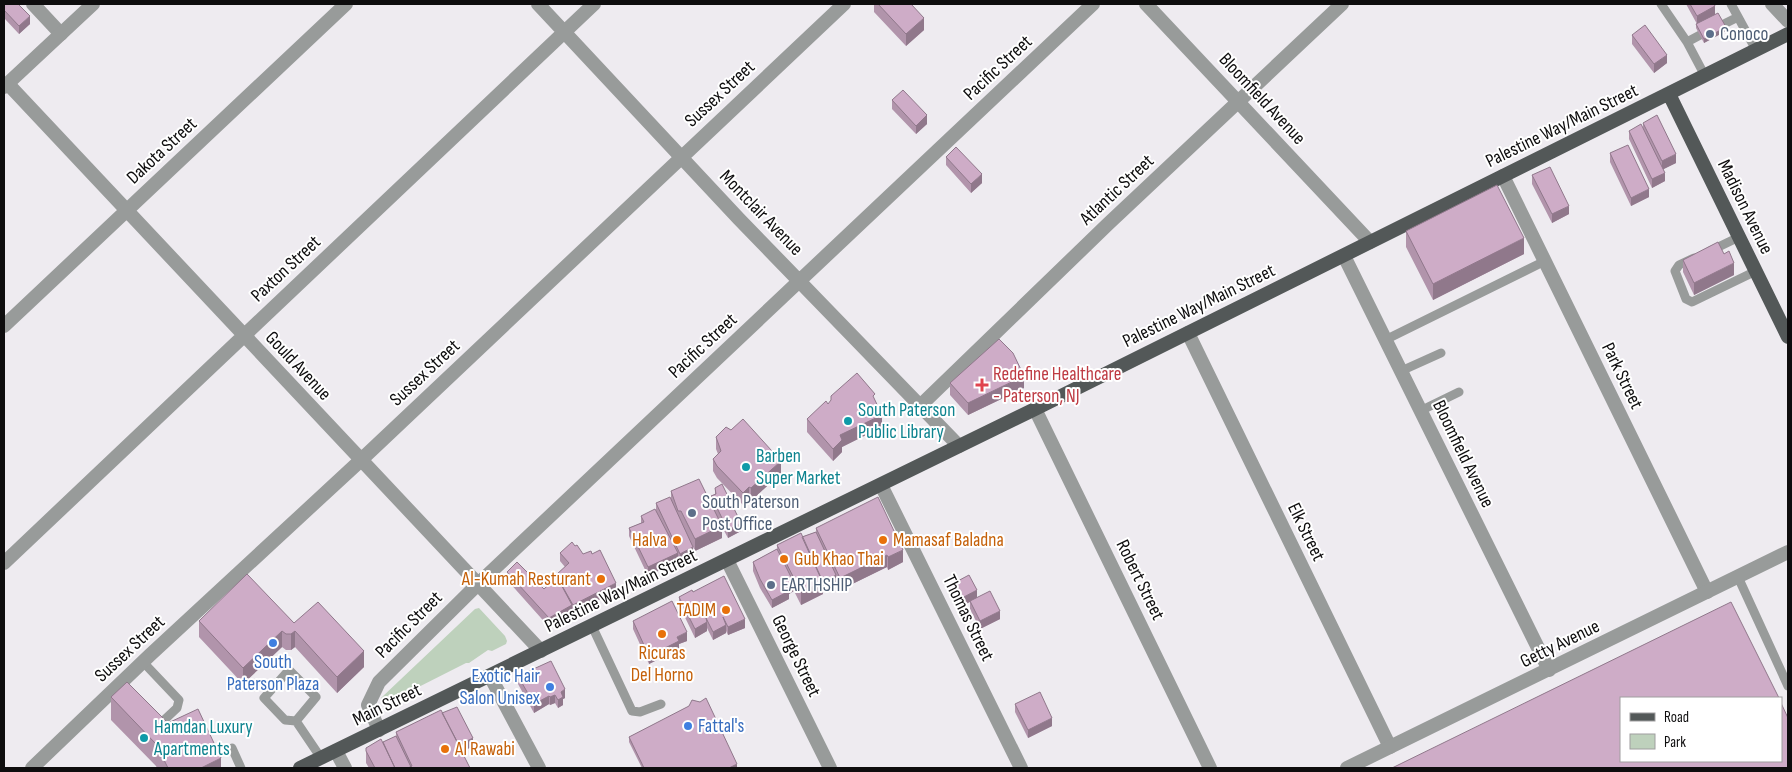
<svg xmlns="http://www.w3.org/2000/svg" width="1792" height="772" viewBox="0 0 1792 772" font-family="'Sofia Sans Condensed',sans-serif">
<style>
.green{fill:#bed1bc}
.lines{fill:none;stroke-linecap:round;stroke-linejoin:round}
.service{stroke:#989b9a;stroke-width:9}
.minor{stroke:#989b9a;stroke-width:14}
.tertiary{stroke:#989b9a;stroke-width:14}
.primary{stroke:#535858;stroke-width:14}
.wall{fill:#b194ab}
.shaded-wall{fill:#90788b}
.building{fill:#ceacc7;stroke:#90788b}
.service-dot{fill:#5c6f8a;stroke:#fff;stroke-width:2}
.health-dot{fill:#e0444e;stroke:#fff;stroke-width:2}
.culture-dot{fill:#0f9aa8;stroke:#fff;stroke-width:2}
.food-dot{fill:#e8710a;stroke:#fff;stroke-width:2}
.shop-dot{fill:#3f7fe0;stroke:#fff;stroke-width:2}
.labels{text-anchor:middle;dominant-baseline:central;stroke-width:4;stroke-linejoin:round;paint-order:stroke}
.service-label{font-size:19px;fill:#4e5e75;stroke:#fff;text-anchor:start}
.street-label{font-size:19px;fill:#0e0d0e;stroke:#fff}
.health-label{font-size:19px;fill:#be3a42;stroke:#fff;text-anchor:start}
.culture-label{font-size:19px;fill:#0d838f;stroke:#fff;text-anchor:start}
.food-label{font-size:19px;fill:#c56008;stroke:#fff;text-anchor:end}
.shop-label{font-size:19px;fill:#366cbe;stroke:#fff}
</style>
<rect width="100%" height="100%" fill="#eeebf0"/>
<path class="green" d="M479,608L505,636L507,641L506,644L492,651L488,650L469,663H466L385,704L381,703V698L475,609Z"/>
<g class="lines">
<path class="service" d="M1661,4L1687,42
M1731,4L1756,50
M1724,24L1738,17
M1702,34L1687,42L1705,76
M1710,251L1739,237
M1694,258L1679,265L1675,271L1686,299L1692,302L1756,271
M1385,340L1545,261
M1401,371L1441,353
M1420,411L1459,392
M1738,577L1788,686
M592,626L632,711L640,712L661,704
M143,662L179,700L177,708L161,723L156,718
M296,721L285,720L264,698L289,670L316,697L296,721L321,758
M232,748L241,768"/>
<path class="minor" d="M33,4L61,34
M538,4L739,219L959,446
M1146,4L1370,242
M1772,4L1788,21
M8,84L541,651
M1503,176L1707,592
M1344,256L1549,670
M4,326L346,4
M1188,333L1390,747
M920,406L1108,224L1342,4
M1035,409L1210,768
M881,485L1021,768
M727,560L830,768
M4,563L594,4
M490,676L539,768
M379,730L368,705L379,682L478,584L1093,4
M336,751L345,768
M32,768L150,655L361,460L844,4"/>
<path class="tertiary" d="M4,87L93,4
M1347,768L1788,552"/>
<path class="primary" d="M1669,94L1788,337
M300,768L1035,409L1788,34"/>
</g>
<path class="wall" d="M4,4L30,24L19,34L4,18Z
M874,4H911L924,30L906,46L874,12Z
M1686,4H1714L1715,14L1726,31L1704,43L1696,28V24H1697Z
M1632,35L1667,63L1654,73L1632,44Z
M892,100L927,124L916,134L892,109Z
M1643,123L1676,163L1663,169L1665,181L1652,188L1629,139V131L1643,128Z
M1610,153L1649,197L1631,206L1610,162Z
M946,157L982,183L971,193L946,165Z
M1532,175L1569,214L1552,223L1532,184Z
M1406,231L1524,254L1433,300L1406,247Z
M1683,260L1734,275L1694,295L1683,272Z
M950,383L1024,388L968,415L950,395Z
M875,401L882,427L842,447V452L833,461L807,432V419L828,404Z
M716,437L781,473L751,501L749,499L743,505L717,478L713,471V459L718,454L716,449Z
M715,488L741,531L728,538L722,527V538L695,551L692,545L693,555L680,563L678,558V561L648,576L629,536V528L641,523V516L656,511V503L671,499V491L711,503V496L715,494Z
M816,528L903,562L888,570L887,567L840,590L836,582V583L823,591V594L801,605L794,591L789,594V599L772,608L760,588L753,571V562L777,549V545L816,532Z
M575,546L616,591L573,613L572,611V613L549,627L507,580V572L544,589L556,577V575L565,567L560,561V553Z
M954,583L977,598L1000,619L980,629L970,609V602L962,606L954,591Z
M693,592L745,628L728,635L726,631V633L713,640L707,628V631L695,638L679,605V597Z
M199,621L294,623L364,667L337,693L295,647L291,650H286L282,647L243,684L199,637Z
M633,621L687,641L679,644V649L649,664L633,629Z
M518,676L565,698L563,699V705L558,708L555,703L550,705L549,704L534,713L518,684Z
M111,697L168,723L221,768H157L156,766L111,720Z
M700,702L737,768H642L629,742V737Z
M1015,704L1052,726L1028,738L1015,712Z
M442,713L473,746L462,752L470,768H369L366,763V748L383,742L396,736V732Z"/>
<path class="shaded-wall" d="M1715,6V15L1697,24V16Z
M30,16V24L19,34V26Z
M924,18V30L906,46V34Z
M1726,27V31L1704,43V39Z
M1667,55V63L1654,73V64Z
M927,115V124L916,134V126Z
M1676,154V163L1662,170V161Z
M1665,173V181L1652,188V179Z
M982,174V183L971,193V184Z
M1649,189V197L1631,206V198Z
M1569,206V214L1552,223V214Z
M1524,238V254L1433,300V284Z
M1734,263V275L1694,295V283Z
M1024,376V388L968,415V403Z
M882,415V427L842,447V452L833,461V449L840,435Z
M781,461V473L751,501V488Z
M749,487V499L743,505V493Z
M741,523V531L728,538V530Z
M722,526V538L695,551V539Z
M693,547V555L680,563V554Z
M903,550V562L888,570V557Z
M678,553V561L648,576V567Z
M887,555V567L840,590V578Z
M836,575V583L823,591V594L801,605V592Z
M616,583V591L573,613V605Z
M794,583V591L789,594V599L772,608V600L787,586Z
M977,590V598L962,606V598Z
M572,605V613L549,627V618Z
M1000,611V619L980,629V621Z
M745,619V628L728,635V627Z
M707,622V631L695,638V629Z
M726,625V633L713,640V632Z
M282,631V647L243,684V668Z
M295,631V647L291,650V634Z
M687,632V641L679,644V649L649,664V656L677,637Z
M364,651V667L337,693V677Z
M565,689V698L563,699V705L558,708V700L561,692Z
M555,695V703L550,705V697Z
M549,696V704L534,713V704Z
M1052,718V726L1028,738V730Z
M473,738V746L458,754V745Z
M221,758V768H201Z
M737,764V768H729Z"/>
<path class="building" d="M4,4H18L30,16L19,26L4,10Z
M878,4H911L924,18L906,34Z
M1690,4H1714L1715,6L1697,16Z
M1718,13L1726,27L1704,39L1696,24Z
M1645,25L1667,55L1654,64L1632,35Z
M903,90L927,115L916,126L892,100Z
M1657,115L1676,154L1662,161L1643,123Z
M1641,124L1665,173L1652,179L1629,131Z
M1628,145L1649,189L1631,198L1610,153Z
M956,147L982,174L971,184L946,157Z
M1550,167L1569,206L1552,214L1532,175Z
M1497,185L1524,238L1433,284L1406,231Z
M1718,242L1724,254L1729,251L1734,263L1694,283L1683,260Z
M999,339L1013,353L1024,376L968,403L950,383Z
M857,373L875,394L873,396L882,415L840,435L842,440L833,449L807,419L826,401L828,404L831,400V396Z
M743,419L781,461L751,488L749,487L743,493L717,466L713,459L721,451L716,437L726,427L731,430Z
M699,479L722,526L695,539L681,511H678L671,491Z
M722,484L741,523L728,530L711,496L716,494L715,488Z
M670,497L693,547L680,554L656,503Z
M878,497L903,550L888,557L887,555L840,578L816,528Z
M655,509L678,553L648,567L629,528L644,522L641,516Z
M816,532L836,575L823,583L802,537Z
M801,533L823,582L801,592L777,545Z
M572,542L575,546L577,545L583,554L591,551L592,554L600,550L616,583L573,605L556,575L569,563L560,553Z
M777,549L794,583L787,586L789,591L772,600L760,579L753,562Z
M517,562L544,589L557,577L572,605L549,618L507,572Z
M247,574L294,623L318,602L364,651L337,677L295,631L291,634H286L282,631L243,668L199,621Z
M969,575L977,590L962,598L954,583Z
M724,576L745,619L728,627L723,617L726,625L713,632L706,618L707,622L695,629L679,597L692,590L693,592Z
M990,591L1000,611L980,621L970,601Z
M672,601L687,632L677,637L679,641L649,656L633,621Z
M1731,602L1779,698H1621V761H1781V703L1788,718V768H1392Z
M551,661L565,689L561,692L563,697L558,700L555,695L550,697L549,696L534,704L518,676Z
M127,682L168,723L198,709L221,758L201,768H168L156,744L111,697Z
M1040,692L1052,718L1028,730L1015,704Z
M706,698L737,764L729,768H644L629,737L689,706L692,700L700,702Z
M457,707L473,738L459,745L442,713Z
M441,710L470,768H408L412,766L396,732Z
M396,736L411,767L408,768H395L383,742Z
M381,739L395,768H375L366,751V748Z"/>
<g class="service-dot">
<circle cx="1710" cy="34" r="5"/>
<circle cx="692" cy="513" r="5"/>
<circle cx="771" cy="585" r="5"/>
</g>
<path class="health-dot" d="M979.5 377.5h5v5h5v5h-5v5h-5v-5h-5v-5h5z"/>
<g class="culture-dot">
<circle cx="848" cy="421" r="5"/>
<circle cx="746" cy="467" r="5"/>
<circle cx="144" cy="738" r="5"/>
</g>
<g class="food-dot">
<circle cx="677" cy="540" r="5"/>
<circle cx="883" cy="540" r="5"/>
<circle cx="784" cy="559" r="5"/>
<circle cx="601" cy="579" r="5"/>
<circle cx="726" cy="610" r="5"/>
<circle cx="662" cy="634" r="5"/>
<circle cx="445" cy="749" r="5"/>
</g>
<g class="shop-dot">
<circle cx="273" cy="643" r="5"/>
<circle cx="550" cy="687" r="5"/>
<circle cx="688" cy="726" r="5"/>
</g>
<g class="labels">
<g class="service-label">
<text x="1720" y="34">Conoco</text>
<text x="702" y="502">South Paterson<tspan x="702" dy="22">Post Office</tspan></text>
<text x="781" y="585">EARTHSHIP</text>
</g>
<g class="street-label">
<text transform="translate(998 68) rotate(-43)">Pacific Street</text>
<text transform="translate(720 94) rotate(-43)">Sussex Street</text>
<text transform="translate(1262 99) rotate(47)">Bloomfield Avenue</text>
<text transform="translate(1562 126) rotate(-26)">Palestine Way/Main Street</text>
<text transform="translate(162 151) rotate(-43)">Dakota Street</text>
<text transform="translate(1117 190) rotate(-43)">Atlantic Street</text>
<text transform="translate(1745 207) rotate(64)">Madison Avenue</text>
<text transform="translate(761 213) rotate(46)">Montclair Avenue</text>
<text transform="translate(286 269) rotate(-43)">Paxton Street</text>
<text transform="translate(1199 306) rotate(-26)">Palestine Way/Main Street</text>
<text transform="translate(703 346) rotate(-43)">Pacific Street</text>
<text transform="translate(298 366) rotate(47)">Gould Avenue</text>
<text transform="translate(425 373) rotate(-43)">Sussex Street</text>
<text transform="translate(1622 376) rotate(64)">Park Street</text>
<text transform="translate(1463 454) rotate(64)">Bloomfield Avenue</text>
<text transform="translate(1306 532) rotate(64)">Elk Street</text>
<text transform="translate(1140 580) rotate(64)">Robert Street</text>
<text transform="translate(621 591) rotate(-26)">Palestine Way/Main Street</text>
<text transform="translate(968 618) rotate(64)">Thomas Street</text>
<text transform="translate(409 625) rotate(-45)">Pacific Street</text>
<text transform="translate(1560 644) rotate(-26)">Getty Avenue</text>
<text transform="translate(130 649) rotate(-43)">Sussex Street</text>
<text transform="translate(796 656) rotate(64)">George Street</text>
<text transform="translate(387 705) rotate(-26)">Main Street</text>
</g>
<g class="health-label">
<text x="993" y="374">Redefine Healthcare<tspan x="993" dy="22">- Paterson, NJ</tspan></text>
</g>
<g class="culture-label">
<text x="858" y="410">South Paterson<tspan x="858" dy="22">Public Library</tspan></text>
<text x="756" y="456">Barben<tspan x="756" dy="22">Super Market</tspan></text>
<text x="154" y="727">Hamdan Luxury<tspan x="154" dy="22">Apartments</tspan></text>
</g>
<g class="food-label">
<text x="667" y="540">Halva</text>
<text x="893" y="540" text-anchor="start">Mamasaf Baladna</text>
<text x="794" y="559" text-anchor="start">Gub Khao Thai</text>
<text x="591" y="579">Al-Kumah Resturant</text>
<text x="716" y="610">TADIM</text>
<text x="662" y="653" text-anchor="middle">Ricuras<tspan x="662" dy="22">Del Horno</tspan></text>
<text x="455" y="749" text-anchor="start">Al Rawabi</text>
</g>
<g class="shop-label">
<text x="273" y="662">South<tspan x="273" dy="22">Paterson Plaza</tspan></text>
<text x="540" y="676" text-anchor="end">Exotic Hair<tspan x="540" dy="22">Salon Unisex</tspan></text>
<text x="698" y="726" text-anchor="start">Fattal's</text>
</g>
</g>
<rect width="1792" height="772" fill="none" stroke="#0e0d0e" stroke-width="10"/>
<rect x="1620" y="697" width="162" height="65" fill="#ffffff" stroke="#9f9e9f"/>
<rect x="1630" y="713" width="25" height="8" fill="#535858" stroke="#9f9e9f"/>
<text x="1664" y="722" font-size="15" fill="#0e0d0e">Road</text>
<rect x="1630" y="734" width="25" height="15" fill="#bed1bc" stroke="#9f9e9f"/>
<text x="1664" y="747" font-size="15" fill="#0e0d0e">Park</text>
</svg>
